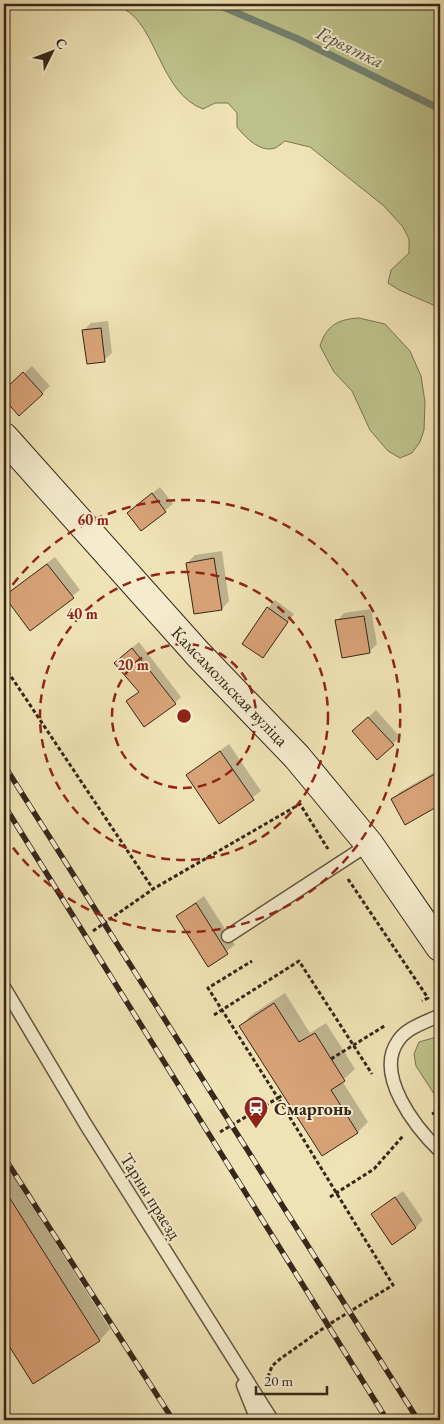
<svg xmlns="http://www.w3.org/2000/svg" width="444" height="1424" viewBox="0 0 444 1424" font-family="'EB Garamond',serif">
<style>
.green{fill:#bdc28a;stroke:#7a7452}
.shadow{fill:#0003}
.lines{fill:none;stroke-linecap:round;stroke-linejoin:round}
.stream{stroke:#728272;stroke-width:7}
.building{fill:#d8a277;stroke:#36271a}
.lane-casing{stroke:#645640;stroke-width:15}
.secondary-casing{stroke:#36271a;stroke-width:30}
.path{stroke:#36271a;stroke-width:3;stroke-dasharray:4 2.5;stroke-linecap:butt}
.lane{stroke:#f5ecce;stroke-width:12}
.secondary{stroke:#f5ecce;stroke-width:28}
.rail-casing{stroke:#36271a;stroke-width:5.5}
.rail{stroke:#f5ecce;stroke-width:4;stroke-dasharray:11;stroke-linecap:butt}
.ring{fill:none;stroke:#8f2418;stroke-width:2.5;stroke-dasharray:9 6}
.labels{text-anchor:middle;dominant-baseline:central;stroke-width:4;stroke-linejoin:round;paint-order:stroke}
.street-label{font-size:18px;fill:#36271a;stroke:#f5ecce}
.poi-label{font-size:18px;font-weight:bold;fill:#36271a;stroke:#f5ecce;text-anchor:start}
.water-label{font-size:19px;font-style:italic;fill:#545446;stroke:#f5ecce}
.centre{fill:#8f2418;stroke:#f5ecce;stroke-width:2.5}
.ring-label{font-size:15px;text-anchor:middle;font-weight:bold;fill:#8f2418;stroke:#f5ecce;stroke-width:4;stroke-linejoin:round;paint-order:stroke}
</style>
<rect width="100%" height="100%" fill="#efe2b4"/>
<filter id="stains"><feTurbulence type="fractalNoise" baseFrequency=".004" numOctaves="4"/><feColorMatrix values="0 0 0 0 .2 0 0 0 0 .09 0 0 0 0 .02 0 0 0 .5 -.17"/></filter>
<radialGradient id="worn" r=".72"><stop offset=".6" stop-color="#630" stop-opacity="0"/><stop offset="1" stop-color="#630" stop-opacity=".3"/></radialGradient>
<path class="green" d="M102,4H440V308L399,290L388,283L391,270L409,253V239L403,227L384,206L310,147L285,141C282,143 278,147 275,148C260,153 245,137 237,127V113L228,103H215L203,109C160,93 157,26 124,9C118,6 108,5 102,4Z
M359,318L385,324L410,351L421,376L425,402L424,430L420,442L412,453L400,458L388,451L370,430L352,391L334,372L320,346C326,326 338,319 359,318Z
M440,1036V1103L416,1066L414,1054L419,1042Z"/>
<path class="shadow" d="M108,321L112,353L104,360L84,330L91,323Z
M32,366L50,386L19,414L4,397V391Z
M160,487L173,504L141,530L128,513Z
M222,551L229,601L222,609L187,563L195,555Z
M55,557L80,590L31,629L4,597Z
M275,600L294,614L263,657L268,608Z
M371,609L377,644L369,652L337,621L344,613Z
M139,642L181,697L175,703L128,702L140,691L122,656Z
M376,710L400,737L393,744L361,724Z
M229,744L261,791L220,822L187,775Z
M440,769V803L406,823L392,800L400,792Z
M204,896L235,945L208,965L177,916Z
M285,993L310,1033L326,1023L355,1069L342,1081L368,1122L358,1132L323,1154L241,1026L251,1015Z
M4,1162L110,1329L100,1340L33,1382L4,1335Z
M403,1191L423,1220L416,1227L372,1214Z"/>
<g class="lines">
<path class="stream" d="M216,4L298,39L440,109"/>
</g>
<path class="building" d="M101,328L105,362L87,364L82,330Z
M23,372L43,394L19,416L4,399V390Z
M152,493L166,512L141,531L127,513Z
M214,558L222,610L194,614L186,563Z
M47,564L74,598L30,631L4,596Z
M267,607L288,622L263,658L242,644Z
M364,616L370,653L342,658L335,620Z
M132,648L176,704L144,727L126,701L139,692L114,663Z
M368,717L394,745L377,760L352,731Z
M220,751L254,800L219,824L186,775Z
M440,771V805L405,825L391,799Z
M196,903L228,954L208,967L176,916Z
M274,1003L299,1042L315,1033L345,1081L331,1090L358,1133L322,1156L239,1026Z
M4,1189L100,1341L33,1384L4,1338Z
M395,1197L416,1228L392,1245L371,1214Z"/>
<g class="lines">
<defs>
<path id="lane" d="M228,936L369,844
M4,987L86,1125L272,1420
M440,1015C427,1022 407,1027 398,1041C374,1075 416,1128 440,1151
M243,1385L257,1420"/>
<path id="secondary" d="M4,437L198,654L297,757L369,844L440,947"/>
</defs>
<use href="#lane" class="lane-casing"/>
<use href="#secondary" class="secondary-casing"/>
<path class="path" d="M4,666L153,889
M348,879L428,998L422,1001
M93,931L153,889L300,804L328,849
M214,1015L299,961L372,1074
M331,1059L386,1025
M432,1114L440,1110
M220,1132L278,1098L208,988L252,961
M330,1197L374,1169L403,1136
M268,1377L272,1366L280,1359L328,1325L393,1285L278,1098L283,1095"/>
<use href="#lane" class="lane"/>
<use href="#secondary" class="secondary"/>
<defs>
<path id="rail" d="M4,765L418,1420
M4,805L387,1420
M4,1157L173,1420"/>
</defs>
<use href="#rail" class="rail-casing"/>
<use href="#rail" class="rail"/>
</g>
<g class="ring">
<circle cx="184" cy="716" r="72"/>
<circle cx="184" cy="716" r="144"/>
<path d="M4 597A216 216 0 1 1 4 835"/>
</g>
<defs>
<symbol id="station-pin" viewBox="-11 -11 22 30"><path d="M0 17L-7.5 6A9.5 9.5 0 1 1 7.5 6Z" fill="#8f2418" stroke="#f5ecce"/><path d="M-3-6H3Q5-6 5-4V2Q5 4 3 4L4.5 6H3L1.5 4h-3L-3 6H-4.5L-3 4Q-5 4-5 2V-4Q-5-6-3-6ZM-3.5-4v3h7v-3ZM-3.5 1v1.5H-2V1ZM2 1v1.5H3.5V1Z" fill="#fff"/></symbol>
</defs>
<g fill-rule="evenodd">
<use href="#station-pin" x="242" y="1094" width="28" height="38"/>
</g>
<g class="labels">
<g class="street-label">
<text transform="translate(230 686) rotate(46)">Камсамольская вуліца</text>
<text transform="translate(151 1196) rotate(58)">Тарны праезд</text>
</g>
<g class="poi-label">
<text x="274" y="1108">Смаргонь</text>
</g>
<g class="water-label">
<text transform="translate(350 47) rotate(26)">Гервятка</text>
</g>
</g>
<circle cx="184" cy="716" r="8" class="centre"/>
<g class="ring-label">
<text x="93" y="525">60 m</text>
<text x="82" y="619">40 m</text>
<text x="133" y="670">20 m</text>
</g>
<rect width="444" height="1424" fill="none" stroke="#efe2b4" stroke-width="20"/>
<rect x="5" y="5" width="434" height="1414" fill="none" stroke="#36271a" stroke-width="2.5"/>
<rect x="10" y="10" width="424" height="1404" fill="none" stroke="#36271a"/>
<g transform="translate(52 52) rotate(48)" stroke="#f5ecce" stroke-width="4" paint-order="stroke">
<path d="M0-4L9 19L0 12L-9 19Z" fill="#36271a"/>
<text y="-8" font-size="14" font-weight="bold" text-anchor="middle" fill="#36271a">С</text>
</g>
<path d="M256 1386v8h71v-8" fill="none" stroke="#36271a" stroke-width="2.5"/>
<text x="264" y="1386" font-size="15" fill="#36271a" stroke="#f5ecce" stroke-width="4" paint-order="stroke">20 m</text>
<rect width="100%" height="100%" filter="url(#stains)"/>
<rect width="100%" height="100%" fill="url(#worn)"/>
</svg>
